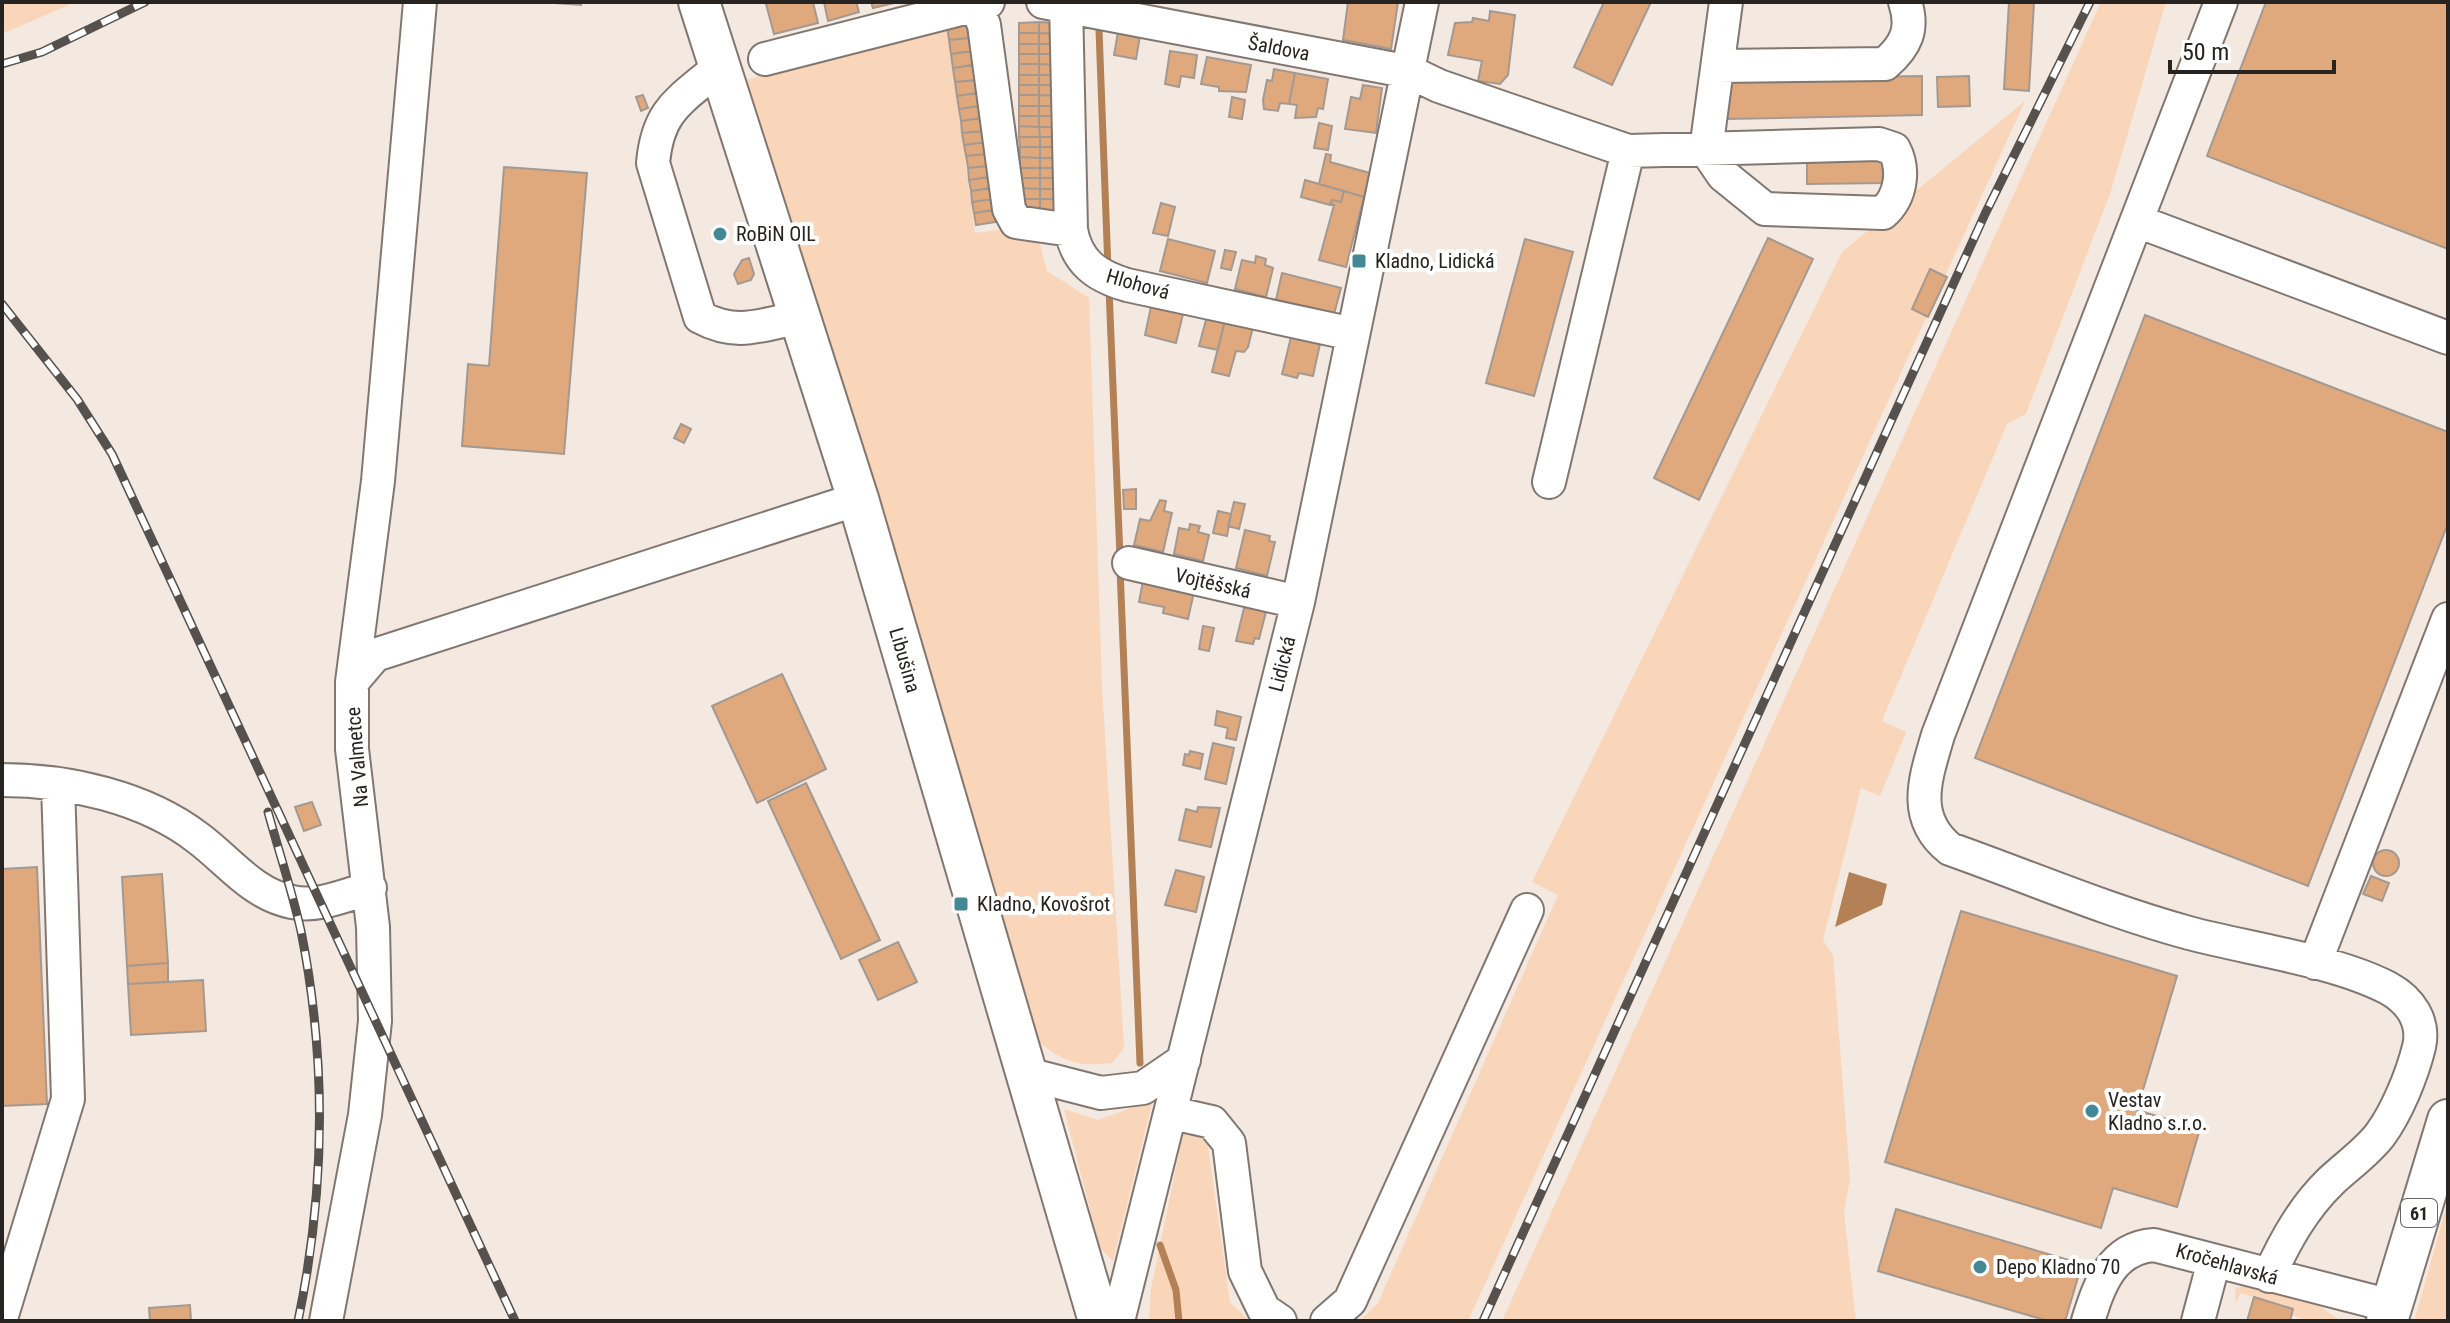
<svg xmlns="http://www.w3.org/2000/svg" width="2450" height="1323" viewBox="0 0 2450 1323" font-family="'Roboto Condensed',sans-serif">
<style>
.green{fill:#f9d5b9}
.water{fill:#b48055}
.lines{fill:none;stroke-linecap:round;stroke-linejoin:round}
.stream{stroke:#b48055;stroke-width:7}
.building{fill:#dfa97d;stroke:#a39991;stroke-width:2}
.minor-casing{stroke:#817770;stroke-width:36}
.major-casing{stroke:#817770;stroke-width:44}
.minor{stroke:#fff;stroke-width:32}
.major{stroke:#fff;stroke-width:40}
.rail-casing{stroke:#56514d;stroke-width:9}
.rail{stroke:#fff;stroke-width:6;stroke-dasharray:18;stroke-linecap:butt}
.poi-dot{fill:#438894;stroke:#fff;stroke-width:3}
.labels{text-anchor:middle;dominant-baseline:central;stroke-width:8;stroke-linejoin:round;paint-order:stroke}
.shield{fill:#fff;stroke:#676563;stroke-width:2}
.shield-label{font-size:18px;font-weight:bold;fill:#262320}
.street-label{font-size:20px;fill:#262320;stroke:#fff}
.poi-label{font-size:20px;fill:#262320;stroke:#fff;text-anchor:start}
</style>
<rect width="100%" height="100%" fill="#f4e9e1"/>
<path class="green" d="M2,2H76L2,34Z
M2101,2H2166L2111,191L2026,414L2007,424L1882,721L1906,732L1880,796L1861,788L1823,940L1833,955L1850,1179L1844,1212L1856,1321H1502Z
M947,26L975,233L1035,225L1047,271L1089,298L1102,687L1124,1048L1112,1063C1077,1067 1064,1062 1036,1040L742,81Z
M2025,101L1468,1321H1360L1378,1303L1558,895L1532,882L1842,252Z
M1153,1100L1113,1261L1100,1248L1064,1109L1098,1120Z
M1184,1129L1207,1140L1230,1302L1249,1321H1149L1151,1289Z
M2448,1201V1321H2415L2416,1315Z
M2249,1285L2319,1306L2341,1321H2309L2292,1315L2293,1309L2240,1293L2236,1304L2235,1288Z"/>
<path class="water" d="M1849,872L1887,884L1882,905L1835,927Z"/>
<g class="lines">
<path class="stream" d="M1099,30L1108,269
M1109,289L1120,557
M1120,569L1140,1063
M1160,1245L1176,1290L1179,1321"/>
</g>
<path class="building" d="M540,2H581V5Z
M773,2H813L818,23L774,34L766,4Z
M824,2H856L859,12L828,21Z
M871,2H898L873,8Z
M1348,2H1398L1391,49L1343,40Z
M1604,2H1651L1612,85L1574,67Z
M2009,2H2034L2029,91L2004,89Z
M2266,2H2448V249L2207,156Z
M1490,11L1515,15L1508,75L1500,84L1478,81L1482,61L1448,55L1455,23L1472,22L1473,18L1489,21Z
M1039,22V33H1019V23Z
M1039,22L1059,23V34L1039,33Z
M967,24L969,38L949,40L947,26Z
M1118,32L1140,36L1136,59L1114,55Z
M1019,33H1039V44H1019Z
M1039,33L1059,34V44H1039Z
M969,38L972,51L951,54L949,40Z
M1019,44H1039V54H1019Z
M1039,44H1059V54H1039Z
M972,51L973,65L953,68L951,54Z
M1170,51L1197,55L1194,78L1181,76L1179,87L1165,84Z
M1019,54H1039V64H1019Z
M1039,54H1059V65L1039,64Z
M1207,57L1251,65L1246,92L1219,91V87L1201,84Z
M1019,64H1039V75H1019Z
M1039,64L1059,65L1060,75H1039Z
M973,65L976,80L955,82L953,68Z
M1274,69L1295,73L1289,104L1280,103L1278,111L1264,109L1263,100L1267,80L1272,81Z
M1295,73L1328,79L1323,109L1318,108L1316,117L1295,118L1297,105L1289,104Z
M1019,75H1039V85H1019Z
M1039,75H1060V85H1039Z
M1922,76V115L1726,119L1725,79Z
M1969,76L1970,106L1938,107L1937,77Z
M976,80L977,93L957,96L955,82Z
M1019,85H1039V95H1019Z
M1039,85H1060V96L1039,95Z
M1363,85L1382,88L1376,133L1345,129L1351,97L1360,99Z
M977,93L979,106L959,109L957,96Z
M643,95L648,108L641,111L636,97Z
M1019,95H1039V106H1019Z
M1039,95L1060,96V106H1039Z
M1232,97L1245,100L1242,119L1229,117Z
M979,106L981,118L961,121L959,109Z
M1019,106H1039V116H1019Z
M1039,106H1060V116H1039Z
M1019,116H1039V127L1019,126Z
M1039,116H1060V127H1039Z
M981,118L983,131L962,133L961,121Z
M1319,123L1332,126L1328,150L1314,148Z
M1019,126L1039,127L1040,137H1019Z
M1039,127H1060V137H1040Z
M983,131L985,142L964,145L962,133Z
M1019,137H1040V147H1020Z
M1040,137H1060V147H1040Z
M985,142L986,154L966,156L964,145Z
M1020,147H1040V158L1020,157Z
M1040,147H1060V158H1040Z
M1885,148V183L1807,184V150Z
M986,154L988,166L968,168L966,156Z
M1326,154L1331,155L1330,162L1370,173L1364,197L1319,184Z
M1020,157L1040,158V168H1020Z
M1040,158H1060V168H1040Z
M988,166L989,177L969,180L968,168Z
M504,167L587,173L564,454L462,446L468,364L489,366Z
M1020,168H1040V178H1020Z
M1040,168H1060V178H1040Z
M989,177L991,188L971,191L969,180Z
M1020,178H1040V189L1020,188Z
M1040,178H1060V189H1040Z
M1305,180L1344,191L1341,202L1332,200L1330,205L1301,197Z
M991,188L993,199L972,202L971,191Z
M1020,188L1040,189V199H1020Z
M1040,189H1060V199H1040Z
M1344,191L1364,197L1346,267L1319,260L1334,205L1330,204L1332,200L1341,202Z
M993,199L994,210L974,213L972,202Z
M1020,199H1040V210H1020Z
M1040,199H1060V210H1040Z
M1161,203L1175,207L1168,236L1153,233Z
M994,210L996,222L976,225L974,213Z
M1768,238L1813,259L1699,500L1654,478Z
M1168,239L1215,251L1207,283L1160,271Z
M1525,239L1573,252L1534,396L1486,383Z
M1225,250L1236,252L1231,270L1221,268Z
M1256,256L1266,259L1265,265L1273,268L1266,297L1235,289L1242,260L1255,263Z
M749,258L754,274L751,280L738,284L734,274L742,260Z
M1930,269L1947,277L1928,317L1912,309Z
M1282,273L1341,288L1334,314L1276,300Z
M1152,302L1184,310L1176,343L1145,335Z
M2145,315L2448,432V523L2308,886L1975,758Z
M1207,316L1225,320L1218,350L1199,346Z
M1225,320L1253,327L1248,347L1244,352L1236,351L1229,376L1212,372Z
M1291,337L1320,344L1313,376L1299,373L1297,378L1282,374Z
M681,424L691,429L684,443L674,438Z
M1136,489V509H1124L1123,490Z
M1160,500L1166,501L1164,511L1172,513L1163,552L1134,545L1140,519L1150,521Z
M1234,502L1245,504L1239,529L1228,526Z
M1218,511L1231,514L1227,536L1213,533Z
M1190,524L1200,526L1198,532L1209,535L1203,561L1174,554L1179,528L1189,530Z
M1245,530L1270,536L1269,541L1275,542L1267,576L1236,568Z
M1143,581L1194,592L1188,619L1163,613L1164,607L1139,602Z
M1245,604L1267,608L1259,639L1255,638L1253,644L1236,641Z
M1203,626L1214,628L1209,651L1199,649Z
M782,674L826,769L757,803L712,706Z
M1217,711L1241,717L1236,740L1226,738L1228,728L1215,725Z
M1213,743L1234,748L1226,784L1205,779Z
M1190,751L1203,754L1200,769L1183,765L1185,754L1189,755Z
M806,783L880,940L841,959L768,801Z
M312,802L321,825L304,831L295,807Z
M1198,807L1220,808L1211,847L1179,840L1186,809L1197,812Z
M2373 863a13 13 0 1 1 26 0a13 13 0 1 1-26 0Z
M37,867L47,1104L2,1106V869Z
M1176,870L1204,877L1196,912L1165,905Z
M162,874L168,963L127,966L122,877Z
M2371,876L2389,883L2382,901L2363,894Z
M1961,911L2177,976L2137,1110L2200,1129L2177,1207L2113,1188L2101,1228L1885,1162Z
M898,942L917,982L878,1000L859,960Z
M168,963V982L128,984L127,966Z
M203,980L206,1031L131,1035L128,984Z
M1896,1209L2082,1264L2065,1321H2048L1878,1271Z
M2254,1297L2293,1309L2290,1321H2247Z
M190,1305L191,1321H150L149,1308Z"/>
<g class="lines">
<defs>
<path id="minor" d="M1043,2L1410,72L1439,86L1628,151L1879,144L1894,149C1905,170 1901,197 1883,213L1765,209L1723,175L1706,150L1726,2
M1066,2L1071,230C1077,262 1096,276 1127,285L1353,334
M2221,2L1938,735C1926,777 1910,817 1950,849C2029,877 2108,911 2189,933C2249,949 2334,960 2388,988C2410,1000 2425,1021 2419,1047C2412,1075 2397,1112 2380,1135C2367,1152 2347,1166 2331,1181C2303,1208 2285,1241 2269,1276
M976,5L984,25L1009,209L1016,222L1071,230
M765,59L988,2
M1718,66L1885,64C1906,46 1914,29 1905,2
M718,68C680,101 658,109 653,163L700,317C737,337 761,325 800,317
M2137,221L2448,338
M1549,482L1628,151
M1129,563L1298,602
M352,682L375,655L858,499
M2,780C67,780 145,797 198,838C229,861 252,894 292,902C317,908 346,895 370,888
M2315,963L2448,619
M1027,1074L1101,1093L1143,1088L1184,1060
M1172,1113L1212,1122L1229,1143L1245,1271L1264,1310L1280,1321
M2,1315L68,1099L58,784
M326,1321L365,1115L375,1021L373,927L352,749V682L378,481L420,2
M1118,1321L1298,602L1422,2
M1327,1321L1350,1301L1527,910
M2088,1321C2099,1286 2111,1248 2154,1245L2391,1306
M2198,1321L2214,1261"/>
<path id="major" d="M699,2L858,499L1099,1321
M2387,1321L2448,1120"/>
</defs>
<use href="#minor" class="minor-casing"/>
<use href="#major" class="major-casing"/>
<use href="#minor" class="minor"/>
<use href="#major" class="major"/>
<defs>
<path id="rail" d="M2,64L42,52L145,2
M2,304L77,399L112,454L515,1321
M268,812C279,852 292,891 301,931C327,1061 325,1192 298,1321
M1483,1321L1985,214L2090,2"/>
</defs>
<use href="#rail" class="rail-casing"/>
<use href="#rail" class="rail"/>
</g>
<g class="poi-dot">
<circle cx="720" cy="234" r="8"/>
<rect x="1351" y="253" width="16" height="16" rx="4"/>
<rect x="953" y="896" width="16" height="16" rx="4"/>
<circle cx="2092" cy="1111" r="8"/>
<circle cx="1980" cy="1267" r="8"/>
</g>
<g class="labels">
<rect class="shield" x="2401" y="1199" width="36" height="28" rx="6"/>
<g class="shield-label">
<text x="2419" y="1213">61</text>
</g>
<g class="street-label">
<text transform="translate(1279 48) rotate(11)">Šaldova</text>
<text transform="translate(1138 284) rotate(16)">Hlohová</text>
<text transform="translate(1213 583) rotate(13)">Vojtěšská</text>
<text transform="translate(905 660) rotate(74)">Libušina</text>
<text transform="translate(1282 664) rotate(-76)">Lidická</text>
<text transform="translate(357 757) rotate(-95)">Na Valmetce</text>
<text transform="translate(2227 1264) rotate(16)">Kročehlavská</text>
</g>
<g class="poi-label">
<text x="736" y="234">RoBiN OIL</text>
<text x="1375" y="261">Kladno, Lidická</text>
<text x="977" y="904">Kladno, Kovošrot</text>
<text x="2108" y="1100">Vestav<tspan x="2108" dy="23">Kladno s.r.o.</tspan></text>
<text x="1996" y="1267">Depo Kladno 70</text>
</g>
</g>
<rect width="2450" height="1323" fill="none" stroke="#262320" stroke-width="8"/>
<path d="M2170 60v12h164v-12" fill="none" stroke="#262320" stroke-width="4"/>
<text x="2182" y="60" font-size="24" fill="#262320" stroke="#ffffff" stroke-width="6" paint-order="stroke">50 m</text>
</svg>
